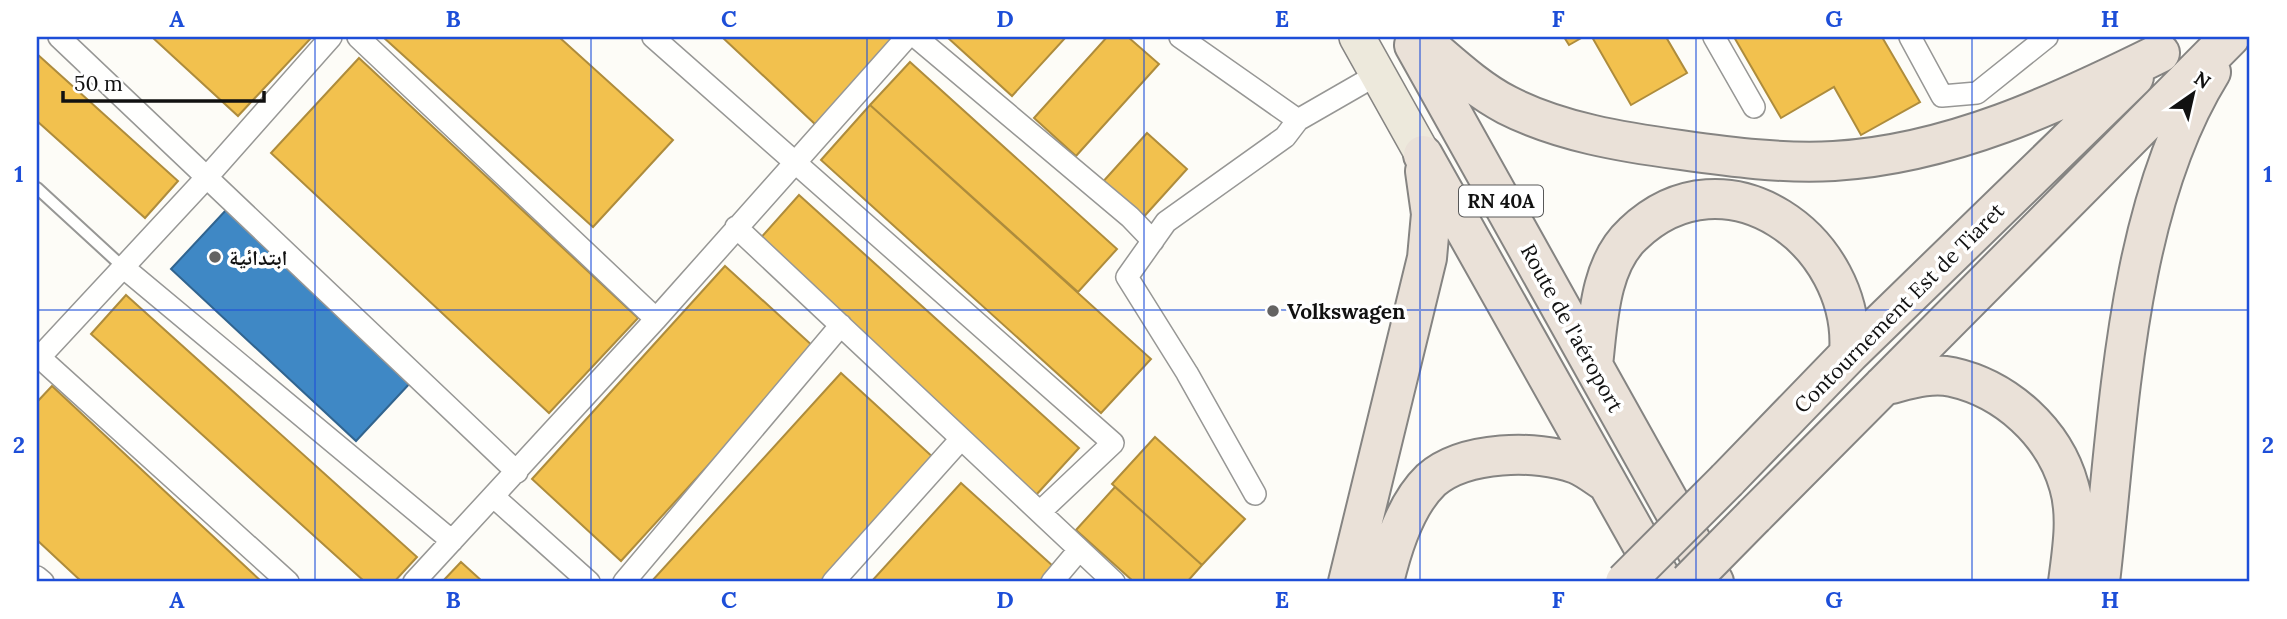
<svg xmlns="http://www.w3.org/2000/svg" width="2287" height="619" viewBox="0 0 2287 619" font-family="Lora,'Noto Naskh Arabic',serif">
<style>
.homes{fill:#f2c14e;stroke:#ae8c3c;stroke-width:2}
.schools{fill:#3f88c5;stroke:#31648f;stroke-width:2}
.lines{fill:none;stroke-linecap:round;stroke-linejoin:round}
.lane-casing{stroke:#979795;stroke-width:14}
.street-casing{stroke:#979795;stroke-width:24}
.primary-casing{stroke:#858482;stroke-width:38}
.highway-casing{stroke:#858482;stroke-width:42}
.lane{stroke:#fffffe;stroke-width:10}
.street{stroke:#fffffe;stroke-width:21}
.primary{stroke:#ede9dc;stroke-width:35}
.highway{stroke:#eae1d8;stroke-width:38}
.highway-bridge-casing{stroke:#858482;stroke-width:42;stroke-linecap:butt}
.highway-bridge{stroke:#eae1d8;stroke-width:38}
.grid{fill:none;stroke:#1d4ed8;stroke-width:2;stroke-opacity:0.55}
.poi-dot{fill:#646362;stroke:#fff;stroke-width:2.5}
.labels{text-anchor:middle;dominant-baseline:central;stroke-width:7;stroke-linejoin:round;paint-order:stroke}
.shield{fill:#fff;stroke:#585858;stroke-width:2}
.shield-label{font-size:19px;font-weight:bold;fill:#111}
.poi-label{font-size:21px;font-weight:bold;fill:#111;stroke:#fff;text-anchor:start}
.street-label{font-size:21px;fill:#111;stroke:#fff}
.neatline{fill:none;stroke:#1d4ed8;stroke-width:2.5}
.grid-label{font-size:23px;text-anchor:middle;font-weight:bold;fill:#1d4ed8}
</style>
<rect width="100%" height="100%" fill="#fdfcf7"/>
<path class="homes" d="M152,37H312L238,116Z
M383,37H559L673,140L593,227Z
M722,37H889L894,41L816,125Z
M947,37H1066L1012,96Z
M1107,37H1128L1159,64L1076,156L1034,118Z
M1564,37H1583L1569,45Z
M1592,37H1666L1687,73L1631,105Z
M1734,37H1882L1920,102L1861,135L1834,87L1781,118Z
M37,54L178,181L145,218L37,121Z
M359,58L638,318L549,413L271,153Z
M910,62L1117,249L1078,292L870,105Z
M870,105L1151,359L1101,413L821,160Z
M1147,133L1187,169L1140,221L1100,185Z
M799,195L1079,448L1036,495L757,242Z
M725,266L815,348L621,561L532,479Z
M126,295L417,557L394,582H365L91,334Z
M841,373L936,460L825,582H651Z
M52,386L262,582H82L37,540V402Z
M1155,437L1245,519L1202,565L1112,484Z
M961,483L1054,567L1040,582H871Z
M1115,487L1202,565L1187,582H1134L1076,530Z
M461,562L483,582H442Z"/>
<path class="schools" d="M227,209L412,381L356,441L171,269Z"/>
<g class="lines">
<defs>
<path id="lane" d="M37,188L123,267"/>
<path id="street" d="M59,37L517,472
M358,37L656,319
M653,37L1113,443L1040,512
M916,37L1130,217L1153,241
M1180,37L1298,120
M1714,37L1754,107
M1910,37L1942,96L1977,93L2047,37
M736,227L1114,582
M123,267L452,541
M37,355L288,582
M37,360L207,177L331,37
M1255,494L1187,373L1127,277L1166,222L1285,137L1298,120L1378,74
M494,497L589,582
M37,577L43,582
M414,582L656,319L907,37
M624,582L841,325
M833,582L961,439
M1052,582L1079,550"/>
<path id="primary" d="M1357,37L1423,155"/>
<path id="highway" d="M1418,37C1446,60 1474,88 1507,105C1560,132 1622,142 1681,150C1731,157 1783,164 1834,161C1950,154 2057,104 2160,53
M1414,45L1714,582
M1423,155L1663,582
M1593,365C1598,323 1599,265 1633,234C1726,145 1858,241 1849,354
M1883,386C1905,381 1929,372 1952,377C2006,389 2054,432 2069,486C2078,516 2072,551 2068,582
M1727,480L1849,354L2134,77
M1754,516L2230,37
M1348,582L1427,258L1431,214L1425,171
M1384,582C1392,548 1405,505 1431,480C1464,451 1537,449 1576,464C1586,468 1595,475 1604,481
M2100,582C2119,421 2124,212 2211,72"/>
</defs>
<use href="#lane" class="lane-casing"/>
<use href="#street" class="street-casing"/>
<use href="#primary" class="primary-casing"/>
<use href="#highway" class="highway-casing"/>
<use href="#lane" class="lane"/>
<use href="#street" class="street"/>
<use href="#primary" class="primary"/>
<use href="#highway" class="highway"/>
<defs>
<path id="highway-bridge" d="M1625,582L1727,480
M1689,582L1754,516"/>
</defs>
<use href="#highway-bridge" class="highway-bridge-casing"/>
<use href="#highway-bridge" class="highway-bridge"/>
</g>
<path class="grid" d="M315,37V582M591,37V582M867,37V582M1144,37V582M1420,37V582M1696,37V582M1972,37V582M37,310H2250"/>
<g class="poi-dot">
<circle cx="215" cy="257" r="7"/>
<circle cx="1273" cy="311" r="7"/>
</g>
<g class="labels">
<rect class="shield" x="1459" y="185.5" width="84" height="31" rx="5"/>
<g class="shield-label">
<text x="1501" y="201">RN 40A</text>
</g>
<g class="poi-label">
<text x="229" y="257">ابتدائية</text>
<text x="1287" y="311">Volkswagen</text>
</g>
<g class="street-label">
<text transform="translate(1899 308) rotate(-45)">Contournement Est de Tiaret</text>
<text transform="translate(1572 328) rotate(61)">Route de l'aéroport</text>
</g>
</g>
<rect width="2287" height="619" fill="none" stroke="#ffffff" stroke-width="77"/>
<g transform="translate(2193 94) rotate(34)" stroke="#ffffff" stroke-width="5" paint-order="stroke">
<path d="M0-5L12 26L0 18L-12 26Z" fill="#111111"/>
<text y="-10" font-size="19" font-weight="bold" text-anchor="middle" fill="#111111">N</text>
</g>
<path d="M63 91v10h201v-10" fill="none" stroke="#111111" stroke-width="3.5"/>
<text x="74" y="91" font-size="21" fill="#111111" stroke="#ffffff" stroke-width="5" paint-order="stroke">50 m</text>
<rect x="38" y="38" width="2210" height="542" class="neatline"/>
<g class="grid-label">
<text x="177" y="27">A</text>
<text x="453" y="27">B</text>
<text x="729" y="27">C</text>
<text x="1005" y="27">D</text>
<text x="1282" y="27">E</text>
<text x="1558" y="27">F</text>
<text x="1834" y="27">G</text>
<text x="2110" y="27">H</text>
<text x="19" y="182">1</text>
<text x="2268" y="182">1</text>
<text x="19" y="453">2</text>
<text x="2268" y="453">2</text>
<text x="177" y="608">A</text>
<text x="453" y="608">B</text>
<text x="729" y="608">C</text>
<text x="1005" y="608">D</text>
<text x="1282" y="608">E</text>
<text x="1558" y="608">F</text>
<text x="1834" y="608">G</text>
<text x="2110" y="608">H</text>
</g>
</svg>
